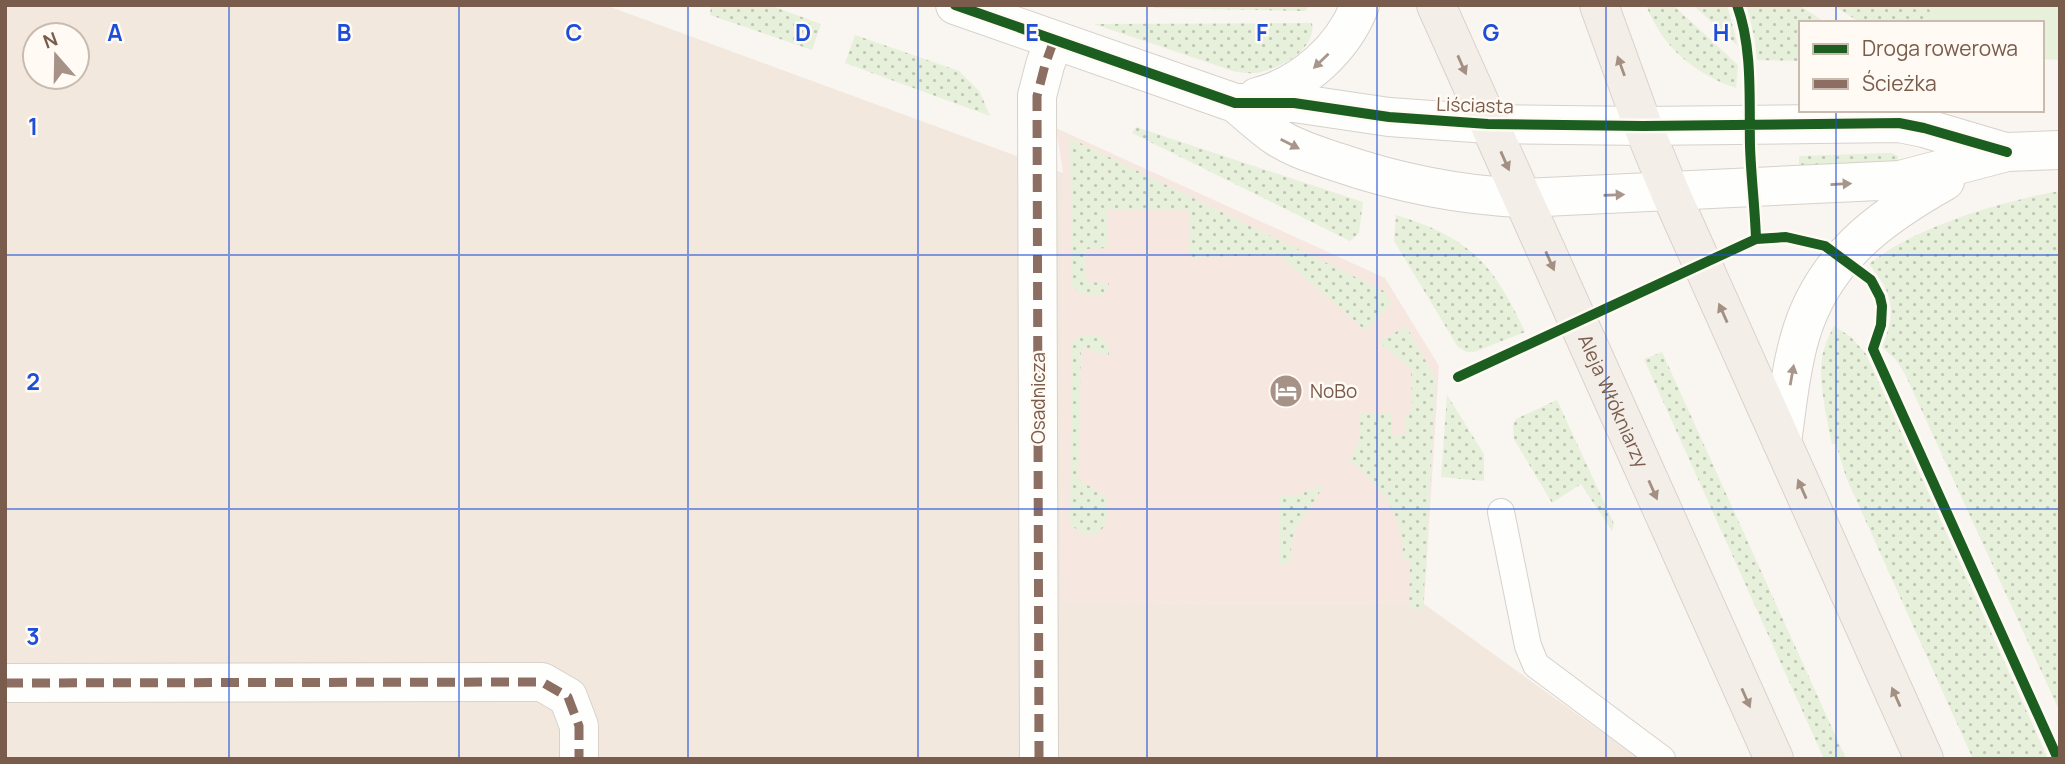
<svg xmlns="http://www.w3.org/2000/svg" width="2065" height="764" viewBox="0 0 2065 764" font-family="Manrope,sans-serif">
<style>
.residential{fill:#f2e8de;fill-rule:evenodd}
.commercial{fill:#f6e8e1}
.grass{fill:url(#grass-dots)}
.green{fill:#e7f0db}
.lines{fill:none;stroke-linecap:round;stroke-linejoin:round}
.service-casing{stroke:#d7d1cb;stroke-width:28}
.minor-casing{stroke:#d7d1cb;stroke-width:40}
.tertiary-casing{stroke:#d7d1cb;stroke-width:40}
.primary-casing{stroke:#dad1cc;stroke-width:40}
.service{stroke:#fefefd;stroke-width:26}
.minor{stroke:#fefefd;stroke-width:38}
.tertiary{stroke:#fefefd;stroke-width:38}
.primary{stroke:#f3eee8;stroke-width:38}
.quiet{stroke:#8d6e63;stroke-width:9;stroke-dasharray:18 9;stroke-linecap:butt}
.cycleway-casing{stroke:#fffaf3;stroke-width:15}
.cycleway{stroke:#1b5e20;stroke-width:10}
.oneway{fill:#a8958b}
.oneway2{fill:#a48f83}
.grid{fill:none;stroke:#1d4ed8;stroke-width:2;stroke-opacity:0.55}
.labels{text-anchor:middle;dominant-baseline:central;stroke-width:5;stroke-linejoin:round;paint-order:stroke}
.street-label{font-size:19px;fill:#7a5c4d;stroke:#fffaf3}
.poi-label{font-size:19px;fill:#7a5c4d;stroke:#fffaf3;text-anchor:start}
.grid-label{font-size:23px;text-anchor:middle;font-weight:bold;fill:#1d4ed8;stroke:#fffaf3;stroke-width:5;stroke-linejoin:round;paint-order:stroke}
</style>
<defs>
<pattern id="grass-dots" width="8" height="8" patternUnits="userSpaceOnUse" patternTransform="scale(1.75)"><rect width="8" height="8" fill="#e7f0db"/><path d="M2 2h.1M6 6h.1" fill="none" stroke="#c0c6b4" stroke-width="1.8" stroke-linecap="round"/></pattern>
</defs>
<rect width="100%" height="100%" fill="#f9f5f0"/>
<path class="residential" d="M5,5H605L1063,173L1061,603L1424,604L1639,759H5ZM35,35H77V77H35Z"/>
<path class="commercial" d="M1056,128L1385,278L1439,366L1424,604L1061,603L1063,173Z"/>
<path class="grass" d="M711,5H769L821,24L812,50L710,15Z
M1161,5H1307L1308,7L1305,11L1153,8Z
M1646,5H1673L1738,65L1736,88C1695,74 1662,47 1646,5Z
M1693,5H1727L1738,46Z
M1747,5H1799L1826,23H1801V61L1757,60L1755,41Z
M1833,5H1927L1937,23H1861Z
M1312,23C1317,50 1277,71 1254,73C1248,74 1242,72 1236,72L1094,24Z
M855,35L959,71L980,92L990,116L845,63Z
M1136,127L1363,202L1359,233L1350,241L1132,133Z
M1070,138L1384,291L1391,303L1366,331L1279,255L1190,257L1189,210L1108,209V248L1086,249V282L1109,283L1106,292L1098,296L1079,293L1072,286Z
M1891,153L1898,156V161L1799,168V156Z
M2060,191V712L1905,374L1896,360L1882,347C1897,310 1894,295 1869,264C1914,227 2002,201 2060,191Z
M1396,215C1470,238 1493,263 1525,332L1474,352H1467L1458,347L1394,241Z
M1406,326L1436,379L1423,609L1409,608L1410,560L1402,559C1408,522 1378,481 1349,461C1360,445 1361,432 1360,414H1392V435H1406V414L1412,413L1411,369L1379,342Z
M1834,326L1851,337L1866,354L2048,759H1973L1846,477L1836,444H1832C1827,418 1815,371 1825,346C1827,339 1831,333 1834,326Z
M1087,334C1103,336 1109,340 1109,356L1081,347L1078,479L1106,497C1106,504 1108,514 1106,521C1101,540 1080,538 1070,522L1072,343L1078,337Z
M1662,352L1846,759H1824L1644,359Z
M1447,395L1484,454V481L1441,477Z
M1557,400L1614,524L1612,531L1581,484L1552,503L1514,439L1513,425L1516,419Z
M1323,485C1310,518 1288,521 1291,562L1279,565L1280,495H1297Z"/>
<path class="green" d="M1927,5H2060V60L2042,59V23H1937Z"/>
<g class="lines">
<defs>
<path id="service" d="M1501,512L1528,646L1536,665L1662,759"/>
<path id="minor" d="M955,5L1235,103H1294L1389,117L1488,124
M1257,97C1303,85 1343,49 1360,5
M1235,103C1249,114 1262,127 1277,137C1295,149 1317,155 1337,162C1398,183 1457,195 1522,198
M5,683L542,682L568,697L579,726V759
M1039,759L1037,96L1045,65L1054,40"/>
<path id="tertiary" d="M1488,124L1643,126L1899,123L1924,128L2005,152
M1522,198L1900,180L2007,152L2060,150
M1782,442C1787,408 1790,371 1800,337C1822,260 1879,218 1945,181"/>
<g id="primary">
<path id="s1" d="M1436,5L1774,759"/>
<path d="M1599,5L1643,126L1670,192L1924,759"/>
</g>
</defs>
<use href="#service" class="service-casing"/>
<use href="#minor" class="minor-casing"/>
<use href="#tertiary" class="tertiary-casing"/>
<use href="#primary" class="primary-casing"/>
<use href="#service" class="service"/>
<use href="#minor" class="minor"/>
<use href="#tertiary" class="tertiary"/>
<use href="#primary" class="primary"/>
<path class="quiet" d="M5,683L542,682L568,697L579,726V759
M1039,759L1037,96L1045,65L1054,40"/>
<defs>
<path id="cycleway" d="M955,5L1235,103H1294L1389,117L1488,124L1643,126L1899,123L1924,128L2007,152
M1756,239L1786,237L1825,246L1871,280L1880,297L1882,306L1881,325L1873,349L2058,759
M1458,377L1756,239C1755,208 1751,177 1750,146C1749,100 1753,49 1737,5"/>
</defs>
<use href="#cycleway" class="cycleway-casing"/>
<use href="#cycleway" class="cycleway"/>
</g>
<defs><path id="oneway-solid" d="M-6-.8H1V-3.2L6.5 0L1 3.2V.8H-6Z" transform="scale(1.75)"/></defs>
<g class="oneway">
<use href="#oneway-solid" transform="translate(1321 61) rotate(136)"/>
<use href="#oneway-solid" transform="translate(1290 144) rotate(27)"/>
<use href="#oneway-solid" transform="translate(1841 184) rotate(-3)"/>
<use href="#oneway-solid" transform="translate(1614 195) rotate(-2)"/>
<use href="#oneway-solid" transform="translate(1792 375) rotate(-80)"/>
</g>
<g class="oneway2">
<use href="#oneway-solid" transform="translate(1462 65) rotate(66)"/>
<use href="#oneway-solid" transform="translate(1621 66) rotate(-110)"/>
<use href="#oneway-solid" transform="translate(1505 161) rotate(66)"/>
<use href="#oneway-solid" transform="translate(1550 261) rotate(66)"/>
<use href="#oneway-solid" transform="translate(1723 313) rotate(-114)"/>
<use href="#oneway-solid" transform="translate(1802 489) rotate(-114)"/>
<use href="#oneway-solid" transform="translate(1653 490) rotate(66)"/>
<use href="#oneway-solid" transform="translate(1896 697) rotate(-114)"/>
<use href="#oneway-solid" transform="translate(1746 698) rotate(66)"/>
</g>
<path class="grid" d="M229,5V759M459,5V759M688,5V759M918,5V759M1147,5V759M1377,5V759M1606,5V759M1836,5V23M1836,110V759M5,255H2060M5,509H2060"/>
<defs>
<symbol id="hotel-disc" viewBox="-11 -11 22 22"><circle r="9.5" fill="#a69286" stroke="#fffaf3"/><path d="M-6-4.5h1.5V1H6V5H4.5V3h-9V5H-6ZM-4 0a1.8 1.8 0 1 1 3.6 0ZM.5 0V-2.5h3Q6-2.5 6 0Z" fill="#fff"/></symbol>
</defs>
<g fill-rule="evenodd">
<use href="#hotel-disc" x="1267" y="372" width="38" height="38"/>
</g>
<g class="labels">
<g class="street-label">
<text transform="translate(1475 105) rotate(2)">Liściasta</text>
<text transform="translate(1038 398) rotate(-90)">Osadnicza</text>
<text stroke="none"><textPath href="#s1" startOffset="434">Aleja Włókniarzy</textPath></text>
</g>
<g class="poi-label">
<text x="1310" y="391">NoBo</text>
</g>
</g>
<g class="grid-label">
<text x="115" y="41">A</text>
<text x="344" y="41">B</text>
<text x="574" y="41">C</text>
<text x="803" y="41">D</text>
<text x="1032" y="41">E</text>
<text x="1262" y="41">F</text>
<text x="1491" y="41">G</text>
<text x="1721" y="41">H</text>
<text x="33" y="135">1</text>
<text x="33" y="390">2</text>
<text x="33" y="645">3</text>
</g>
<rect width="2065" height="764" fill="none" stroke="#7a5c4d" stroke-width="14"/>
<rect x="1799" y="21" width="245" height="91" fill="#fffaf3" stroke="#cabbb1" stroke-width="2"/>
<rect x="1813" y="44" width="35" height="10" fill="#1b5e20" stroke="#cabbb1" stroke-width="2"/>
<text x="1862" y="56" font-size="21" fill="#7a5c4d">Droga rowerowa</text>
<rect x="1813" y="79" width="35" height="10" fill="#8d6e63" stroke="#cabbb1" stroke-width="2"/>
<text x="1862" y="91" font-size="21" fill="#7a5c4d">Ścieżka</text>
<g transform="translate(56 56) rotate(340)"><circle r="33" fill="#fffaf3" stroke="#cabbb1" stroke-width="2"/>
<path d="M0-5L12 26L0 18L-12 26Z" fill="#a69286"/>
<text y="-10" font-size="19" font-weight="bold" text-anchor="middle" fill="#7a5c4d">N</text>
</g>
</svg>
